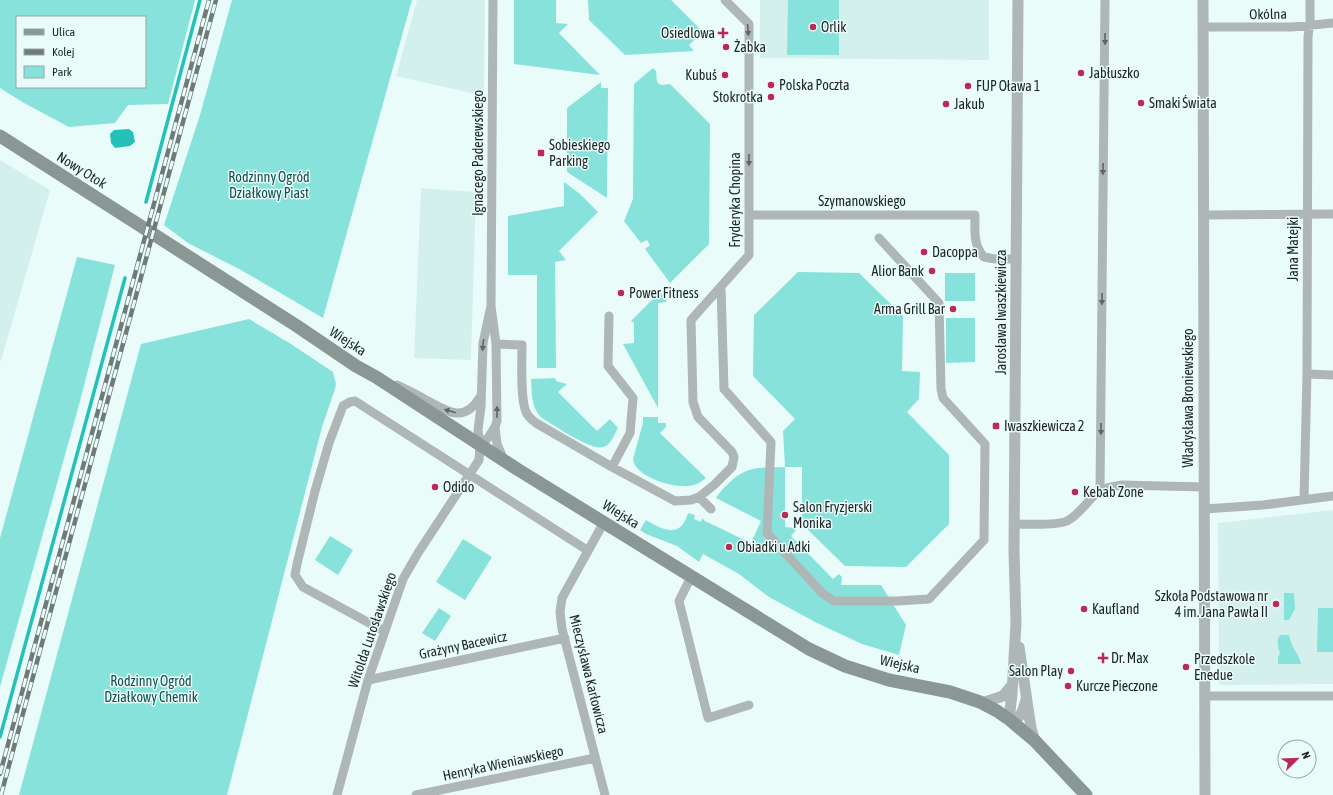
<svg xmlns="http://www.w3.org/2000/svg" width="1333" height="795" viewBox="0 0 1333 795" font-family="'Asap Condensed',sans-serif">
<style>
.built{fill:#d4f0ed}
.green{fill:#86e2da;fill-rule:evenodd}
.water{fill:#25c1b8}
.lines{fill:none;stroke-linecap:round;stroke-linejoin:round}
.stream{stroke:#25c1b8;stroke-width:3.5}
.minor{stroke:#afb6b6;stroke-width:9}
.tertiary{stroke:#afb6b6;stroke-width:11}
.secondary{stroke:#8b9795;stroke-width:13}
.rail-casing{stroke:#6f7a79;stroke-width:4.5}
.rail{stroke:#eafcfa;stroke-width:3;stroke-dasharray:9;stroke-linecap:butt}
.oneway{fill:#5f6665}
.poi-dot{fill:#ba2a54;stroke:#eafcfa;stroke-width:1.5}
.labels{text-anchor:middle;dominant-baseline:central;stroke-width:3;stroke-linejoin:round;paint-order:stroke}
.street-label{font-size:14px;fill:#1d2423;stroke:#eafcfa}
.poi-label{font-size:14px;fill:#1d2423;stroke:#eafcfa;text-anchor:start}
.park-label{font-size:14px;fill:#14504d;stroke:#eafcfa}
</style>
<rect width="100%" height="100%" fill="#eafcfa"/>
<path class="built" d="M417,0H485L484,96L396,76Z
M760,0H989V60L760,58Z
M0,160L50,190L1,361H0Z
M421,188L476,192L471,360L414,358Z
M1333,510V684L1219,685L1218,523Z"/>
<path class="green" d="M0,0H195L168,104L128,105L115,123L69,127L24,103L0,88ZM17,17H145V87H17Z
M232,0H412L323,318L241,270L188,243L164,225L200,115Z
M514,0H556V23L568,24L559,33L600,75L514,64Z
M588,0H671L703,32L689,45L694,51L625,55L589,20Z
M788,0H839V55H787Z
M653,68L656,71L657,82L661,85L670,84L710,124L709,244L670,283L645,249L650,245L647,240L641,243L624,221L633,199L634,84Z
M601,82V88H608L607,198L567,172V108Z
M564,182L580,194L598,212L559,251L566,260L555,262L556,368H537V275H508V216L564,206Z
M77,257L115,265L79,405L0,687V538Z
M798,272L859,273L903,316L902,371L920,372L919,399L907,412L949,455V524L906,567L845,566L802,524V467H785V527L794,528L796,530L791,536L833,579L839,574L842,577L841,585H881L906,625L899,655L862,644L817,623L769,597L739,574L703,554L699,562L677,546L646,534L640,530L646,520C663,530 681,539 688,513L695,515L694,519L701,522L702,518L705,521L751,543L761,521L716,498C719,493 723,488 728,484C747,465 760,468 785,467L783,431L795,419L753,376L754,315Z
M945,273H975V301H945Z
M660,292L666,299V302L658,303V408L623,344L634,343V323L631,321Z
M946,318H975V362L946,363Z
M249,319L291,344L333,372L336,384L335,389L322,427L227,795H19L141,344Z
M555,378L556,381L567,384L558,392L597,431L610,419L618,428C614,435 611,445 603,447C591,451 554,425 542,418C531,408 532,393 531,379Z
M643,417H658V423H666V427L660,433L706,478C701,482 696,485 689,486C673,488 635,477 633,459L643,423Z
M330,536L353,550L338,575L315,560Z
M463,539L492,557L465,600L436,582Z
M1284,593H1294L1295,609L1289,620H1284Z
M439,608L451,616L435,641L422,633Z
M1318,608H1333V652H1317Z
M1280,635H1289C1291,648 1299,653 1301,664H1278V657L1280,653C1278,647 1276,640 1280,635Z"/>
<path class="water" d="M129,129L133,132L135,142L130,146L115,148L111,143L110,134L114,130Z"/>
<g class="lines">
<path class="stream" d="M146,202L200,0
M0,737L125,278"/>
<path class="minor" d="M1203,27H1292L1333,23
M750,215H975C975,231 973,245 984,257L995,259H1017
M1203,215L1333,214
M721,287L724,389L771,442L767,533L822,593L834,601H897L929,599L984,540L985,444L943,398L941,389L939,303L879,238
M609,316L608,366L633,398L630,433L612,467
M496,344L522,345C522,361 520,398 526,412C528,417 532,420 536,423L612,467L675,501L691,500L699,497L714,485L732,467L734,457L732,452L698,417L693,402L691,320L749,255V24L725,0
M1307,374L1333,375
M397,385C408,390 418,395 428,401C448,412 465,423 480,397
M495,427L497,444L504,460
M480,445L488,438L495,427L497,421L496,344L491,306L493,0
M1100,490L1105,0
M699,497L711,509
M1304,499L1307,374L1308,37L1310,20V0
M1205,509L1263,505L1333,496
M604,522L562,598L560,612L562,629L605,795
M1015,524C1028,524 1056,526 1067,521C1081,514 1090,496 1101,490C1108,487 1116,486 1122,485L1204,487
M691,577L679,601L708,718L749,705
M384,631L303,587L295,575L297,564L315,491L329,443L343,406L350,402L355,401L587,550
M368,680L565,638
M1205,696H1333
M337,795L368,680L403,579L418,553L479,460L480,445L478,430L481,407L483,343L491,306
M416,795L595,758"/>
<path class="tertiary" d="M1203,0L1205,795
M1019,647L1031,728L1035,741
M982,703L1003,696L1012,685
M1010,720V711L1012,694L1016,623L1014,551L1018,0
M1012,721C1022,718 1023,709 1026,700"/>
<path class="secondary" d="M0,136L297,326L356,366L376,377L517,469L809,649L845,666L889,680L950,692L980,702L997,711L1010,720L1035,741L1086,795"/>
<defs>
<path id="rail" d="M0,774L209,0
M1,795L216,0"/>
</defs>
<use href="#rail" class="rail-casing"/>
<use href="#rail" class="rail"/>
</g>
<defs><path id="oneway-solid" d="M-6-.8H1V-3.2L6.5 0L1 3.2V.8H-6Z"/></defs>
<g class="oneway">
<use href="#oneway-solid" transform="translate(748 30) rotate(86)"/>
<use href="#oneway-solid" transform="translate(1105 39) rotate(90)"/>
<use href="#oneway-solid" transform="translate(749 160) rotate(90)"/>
<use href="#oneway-solid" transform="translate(1103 169) rotate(91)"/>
<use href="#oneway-solid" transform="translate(1102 299) rotate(91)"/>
<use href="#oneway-solid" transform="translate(483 345) rotate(96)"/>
<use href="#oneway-solid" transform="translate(450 411) rotate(-164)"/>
<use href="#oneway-solid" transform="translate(497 412) rotate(-90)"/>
<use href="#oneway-solid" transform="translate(1101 429) rotate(90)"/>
</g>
<g class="poi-dot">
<circle cx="813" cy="27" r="4"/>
<path d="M721 27h4v4h4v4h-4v4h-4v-4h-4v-4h4z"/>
<circle cx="726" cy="47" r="4"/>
<circle cx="1081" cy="73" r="4"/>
<circle cx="725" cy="75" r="4"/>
<circle cx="771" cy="85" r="4"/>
<circle cx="968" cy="86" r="4"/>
<circle cx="771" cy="97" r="4"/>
<circle cx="1141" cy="103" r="4"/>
<circle cx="946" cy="104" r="4"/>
<rect x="537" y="149" width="8" height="8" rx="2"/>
<circle cx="924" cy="252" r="4"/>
<circle cx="932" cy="271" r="4"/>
<circle cx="621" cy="293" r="4"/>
<circle cx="953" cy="309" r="4"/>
<rect x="992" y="422" width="8" height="8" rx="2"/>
<circle cx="435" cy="487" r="4"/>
<circle cx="1075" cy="492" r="4"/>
<circle cx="785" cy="515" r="4"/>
<circle cx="729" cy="547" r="4"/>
<circle cx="1276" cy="604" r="4"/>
<circle cx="1084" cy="609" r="4"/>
<path d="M1101 652h4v4h4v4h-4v4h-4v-4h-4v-4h4z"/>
<circle cx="1186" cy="667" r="4"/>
<circle cx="1071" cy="671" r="4"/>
<circle cx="1068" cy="686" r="4"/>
</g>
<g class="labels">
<g class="street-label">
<text transform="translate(1268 14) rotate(-1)">Okólna</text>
<text transform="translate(478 153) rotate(-90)">Ignacego Paderewskiego</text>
<text transform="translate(82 170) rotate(32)">Nowy Otok</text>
<text transform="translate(735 200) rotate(-90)">Fryderyka Chopina</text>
<text x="862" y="201">Szymanowskiego</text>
<text transform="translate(1293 249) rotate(-90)">Jana Matejki</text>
<text transform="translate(1001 312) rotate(-90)">Jarosława Iwaszkiewicza</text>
<text transform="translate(348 341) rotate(33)">Wiejska</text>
<text transform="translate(1188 398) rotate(-90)">Władysława Broniewskiego</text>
<text transform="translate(621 514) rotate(32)">Wiejska</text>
<text transform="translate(372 630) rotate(-71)">Witolda Lutosławskiego</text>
<text transform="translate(463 645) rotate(-12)">Grażyny Bacewicz</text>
<text transform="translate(900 664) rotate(13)">Wiejska</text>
<text transform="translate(589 674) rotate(76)">Mieczysława Karłowicza</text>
<text transform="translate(503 763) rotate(-12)">Henryka Wieniawskiego</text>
</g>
<g class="poi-label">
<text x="821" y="27">Orlik</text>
<text x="715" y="33" text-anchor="end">Osiedlowa</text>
<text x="734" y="47">Żabka</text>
<text x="1089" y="73">Jabłuszko</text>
<text x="717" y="75" text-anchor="end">Kubuś</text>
<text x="779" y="85">Polska Poczta</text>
<text x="976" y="86">FUP Oława 1</text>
<text x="763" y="97" text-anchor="end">Stokrotka</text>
<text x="1149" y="103">Smaki Świata</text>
<text x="954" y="104">Jakub</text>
<text x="549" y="145">Sobieskiego<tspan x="549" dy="16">Parking</tspan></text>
<text x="932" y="252">Dacoppa</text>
<text x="924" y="271" text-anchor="end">Alior Bank</text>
<text x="629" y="293">Power Fitness</text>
<text x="945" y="309" text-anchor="end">Arma Grill Bar</text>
<text x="1004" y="426">Iwaszkiewicza 2</text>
<text x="443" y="487">Odido</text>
<text x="1083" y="492">Kebab Zone</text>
<text x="793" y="507">Salon Fryzjerski<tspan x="793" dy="16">Monika</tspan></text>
<text x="737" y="547">Obiadki u Adki</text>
<text x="1268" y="596" text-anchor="end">Szkoła Podstawowa nr<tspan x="1268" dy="16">4 im. Jana Pawła II</tspan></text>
<text x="1092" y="609">Kaufland</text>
<text x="1111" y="658">Dr. Max</text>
<text x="1194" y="659">Przedszkole<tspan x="1194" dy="16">Enedue</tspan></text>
<text x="1063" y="671" text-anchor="end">Salon Play</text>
<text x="1076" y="686">Kurcze Pieczone</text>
</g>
<g class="park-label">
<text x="269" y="177">Rodzinny Ogród<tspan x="269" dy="16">Działkowy Piast</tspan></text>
<text x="151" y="681">Rodzinny Ogród<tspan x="151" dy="16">Działkowy Chemik</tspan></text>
</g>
</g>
<rect x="16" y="16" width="130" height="72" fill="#eafcfa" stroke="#98a6a4"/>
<rect x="24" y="29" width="20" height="6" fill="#8b9795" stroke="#98a6a4"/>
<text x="52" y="36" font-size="12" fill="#1d2423">Ulica</text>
<rect x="24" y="49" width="20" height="6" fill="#6f7a79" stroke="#98a6a4"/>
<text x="52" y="56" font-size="12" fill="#1d2423">Kolej</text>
<rect x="24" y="66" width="20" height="12" fill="#86e2da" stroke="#98a6a4"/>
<text x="52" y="76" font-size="12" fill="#1d2423">Park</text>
<g transform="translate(1297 759) rotate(67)"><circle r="19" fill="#eafcfa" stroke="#98a6a4"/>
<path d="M0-3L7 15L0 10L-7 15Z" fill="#ba2a54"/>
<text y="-6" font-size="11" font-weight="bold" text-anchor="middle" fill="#1d2423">N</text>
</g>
</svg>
